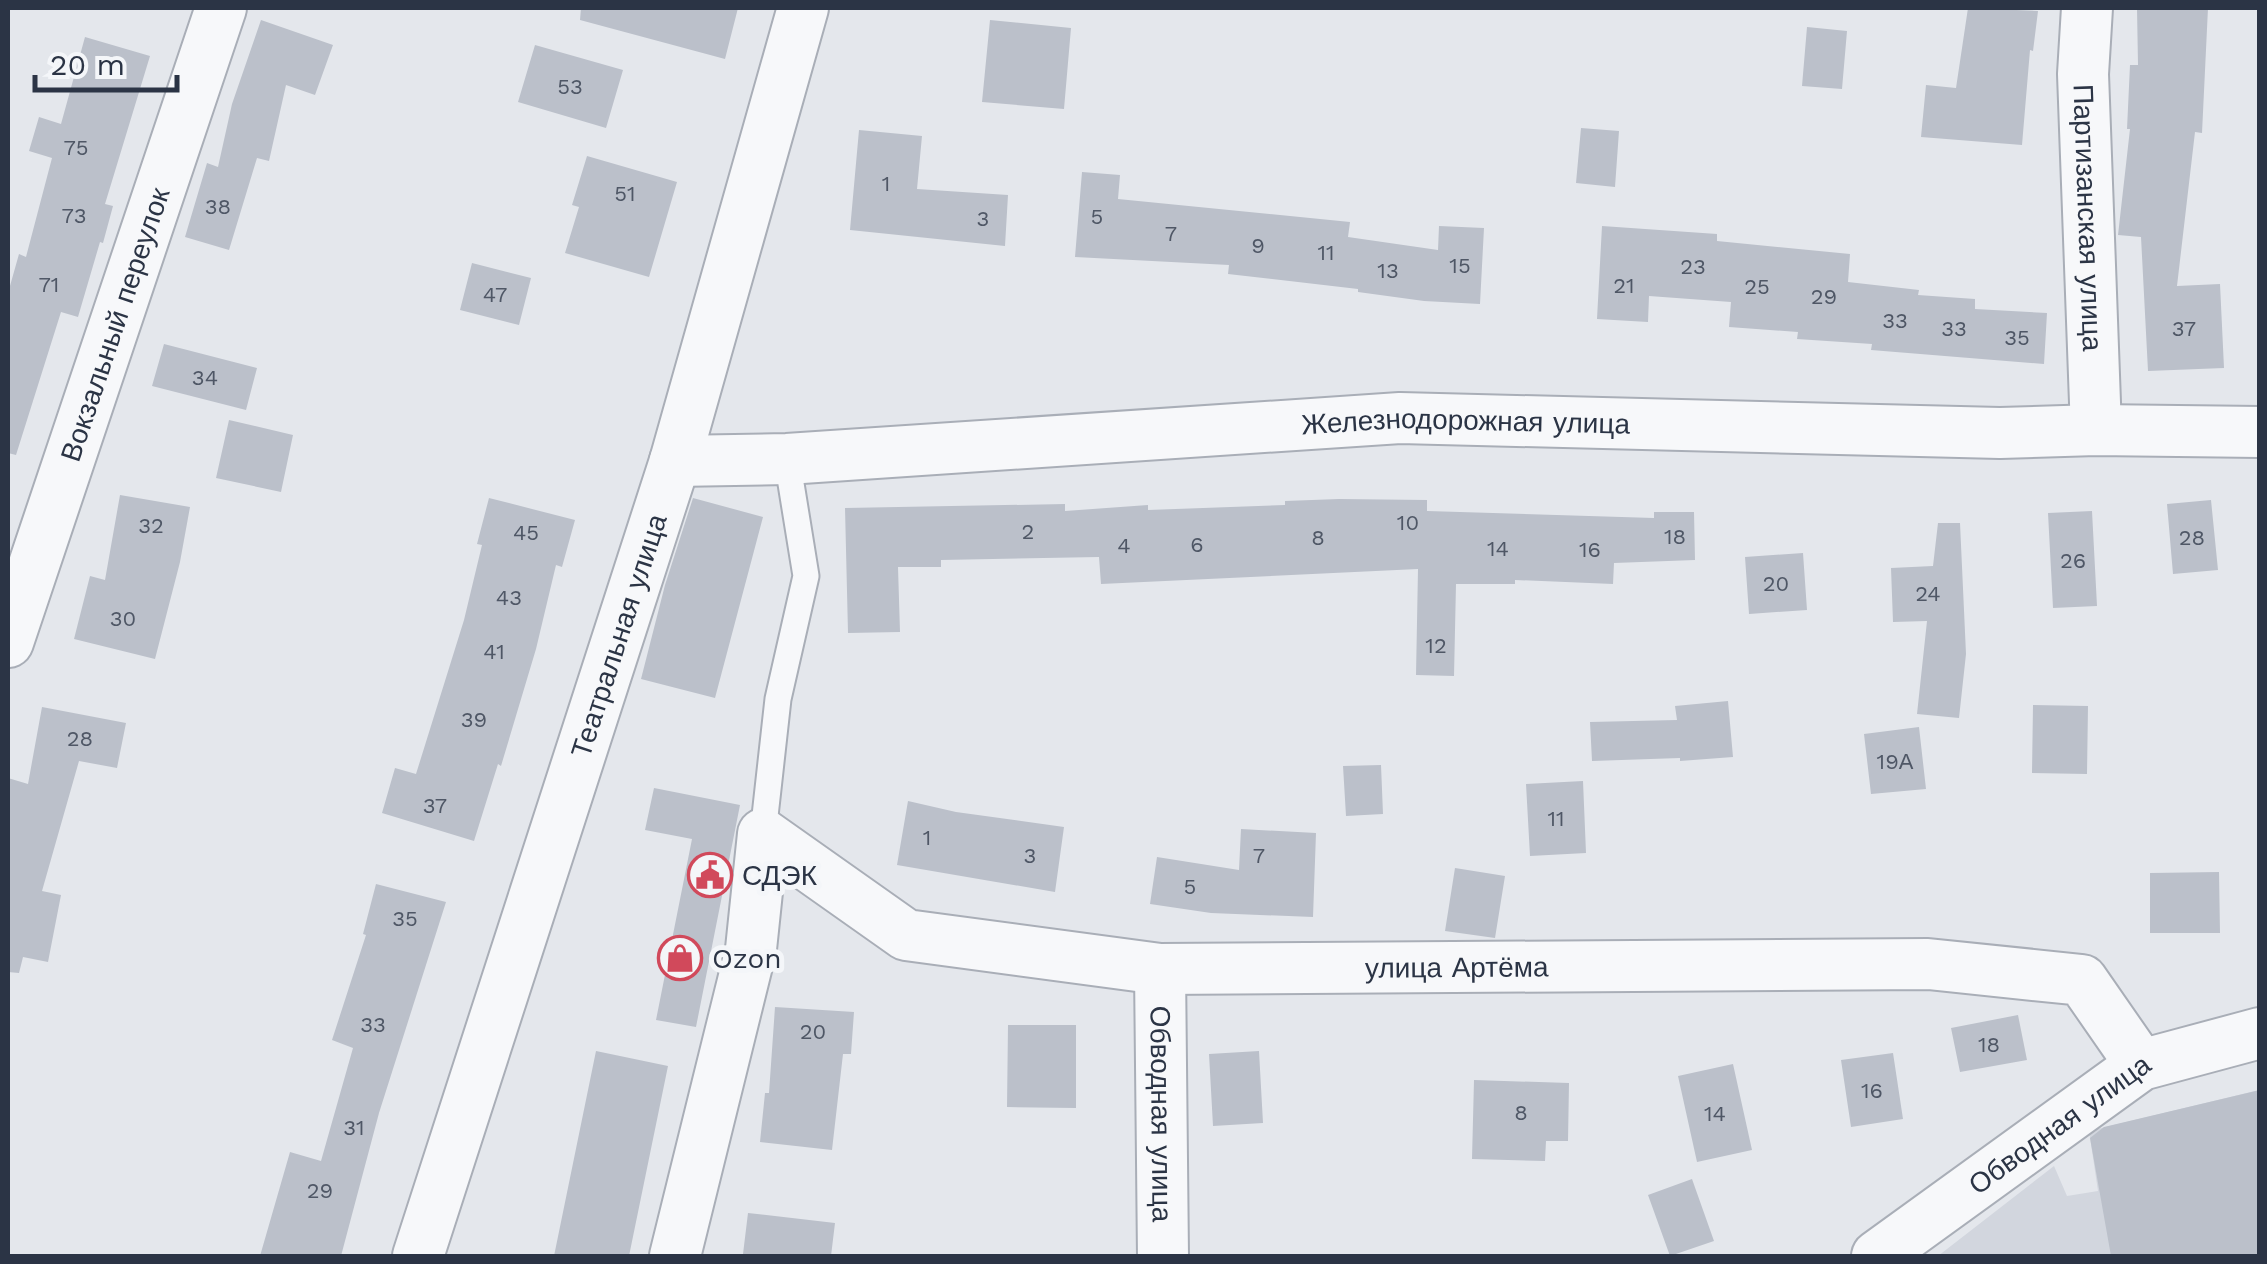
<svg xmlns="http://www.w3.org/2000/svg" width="2267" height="1264" viewBox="0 0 2267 1264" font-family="'Work Sans',sans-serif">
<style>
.built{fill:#d2d6de}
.building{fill:#bbc0ca}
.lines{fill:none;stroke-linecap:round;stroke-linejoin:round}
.service-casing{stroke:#a9aeb7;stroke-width:29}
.minor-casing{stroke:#a9aeb7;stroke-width:54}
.service{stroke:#f7f8fa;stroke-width:25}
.minor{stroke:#f7f8fa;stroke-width:50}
.labels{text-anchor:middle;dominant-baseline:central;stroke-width:10;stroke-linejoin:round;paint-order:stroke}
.number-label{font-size:22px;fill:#4f5766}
.street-label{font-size:28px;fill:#2b3445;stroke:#f4f6f9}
.poi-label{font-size:28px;fill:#2b3445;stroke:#f4f6f9;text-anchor:start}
</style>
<rect width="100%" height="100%" fill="#e4e7ec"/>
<path class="built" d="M2259,1090V1256H1938L2054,1166L2067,1196L2098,1191L2089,1131Z"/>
<path class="building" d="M581,8H738L725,59L580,20Z
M1968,8L2038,11L2033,51L2030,50L2022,145L1921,137L1926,85L1956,88Z
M2137,8H2208L2202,133L2195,132L2177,286L2220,284L2224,368L2148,371L2141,237L2118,235L2130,129H2127L2130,65H2138Z
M261,20L333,45L315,95L286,85L269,161L257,158L229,250L185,237L207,163L218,167L232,104Z
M990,20L1071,28L1064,109L982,102Z
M1807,27L1847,31L1842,89L1802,86Z
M85,37L150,56L105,204L113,206L103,243L100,242L78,317L61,312L16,455L8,453V293L19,254L26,257L52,158L29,151L39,117L61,124Z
M535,45L623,70L606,128L518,102Z
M1581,128L1619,131L1615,187L1576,183Z
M859,130L922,136L917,189L1008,195L1005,246L850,230Z
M587,156L677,182L649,277L565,253L579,207L572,205Z
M1082,172L1120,175L1118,199L1350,222L1348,237L1438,250L1439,226L1484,228L1480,304L1424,301L1358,292V289L1228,274L1229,265L1075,257Z
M1602,226L1717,234V241L1850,254L1848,282L1919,290L1918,295L1975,299V309L2047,313L2044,364L1871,350L1872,344L1797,339L1798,332L1729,327L1731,302L1649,296L1648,322L1597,319Z
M472,263L531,278L519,325L460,310Z
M164,344L257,368L246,410L152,386Z
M229,420L293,435L281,492L216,478Z
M120,495L190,507L180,562L155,659L74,639L90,576L105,580Z
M489,498L575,520L562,567L556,565L536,649L501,766L498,764L474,841L382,813L395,768L416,774L464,620L482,545L477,544Z
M693,498L763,517L715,698L641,679L665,585Z
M1339,499L1427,500V511L1654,518V512H1694L1695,560L1614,563L1613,584L1515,580V584H1456L1454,676L1416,675L1418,569L1101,584L1099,557L941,560V567H898L900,632L848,633L845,508L1065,504V511L1148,505V510L1285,505V501Z
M2211,500L2218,570L2173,574L2167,504Z
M2092,511L2097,606L2053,608L2048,513Z
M1938,523H1960L1966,654L1959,718L1917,714L1927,621L1893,622L1891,568L1933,566Z
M1803,553L1807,610L1749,614L1745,557Z
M1728,701L1733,757L1680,761V758L1592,761L1590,722L1677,720L1675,706Z
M2033,705L2088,706L2087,774L2032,773Z
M42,707L126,723L117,768L79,761L42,891L61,895L48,962L23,957L19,973L8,972V778L28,784Z
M1919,727L1926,789L1871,794L1864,734Z
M1381,765L1383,814L1346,816L1343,766Z
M1583,781L1586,853L1530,856L1526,784Z
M654,788L740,805L696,1027L656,1020L692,839L645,830Z
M908,801L956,812L1064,827L1055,892L897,865Z
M1241,829L1316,833L1313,917L1211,913L1150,904L1157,857L1239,870Z
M1455,868L1505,876L1495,938L1445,931Z
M2219,872L2220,933H2150V873Z
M376,884L446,902L379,1113L341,1256H260L290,1152L321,1161L353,1048L332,1040L366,935L363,934Z
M775,1007L854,1012L851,1054H843L832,1150L760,1142L765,1093H769Z
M2018,1015L2027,1060L1960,1072L1951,1028Z
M1008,1025H1076V1108L1007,1107Z
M596,1051L668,1066L629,1256H554Z
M1259,1051L1263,1123L1213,1126L1209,1054Z
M1893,1053L1903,1119L1851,1127L1841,1060Z
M1733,1064L1752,1150L1697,1162L1678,1076Z
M1474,1080L1569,1083L1568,1141H1546L1545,1161L1472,1159Z
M2260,1090V1256H2111L2090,1138L2104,1127Z
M1692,1179L1714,1241L1670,1256L1648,1195Z
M748,1213L835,1223L831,1256L743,1254Z"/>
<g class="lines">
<defs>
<path id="service" d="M763,834L778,699L806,576L787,459"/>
<g id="minor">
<path id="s1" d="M2087,8L2083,74L2096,430"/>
<path id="s2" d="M675,461L787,459L1400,418L2000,433L2096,430L2260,432"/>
<path id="s3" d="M8,642L221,8"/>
<path id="s4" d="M1160,969L1163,1256"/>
<path id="s5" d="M418,1256L675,461L803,8"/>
<path id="s6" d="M675,1256L751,949L763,834L906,935L1160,969L1928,964L2082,980L2141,1065"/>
<path id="s7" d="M1877,1256L2141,1065L2260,1033"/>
</g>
</defs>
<use href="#service" class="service-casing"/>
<use href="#minor" class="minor-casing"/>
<use href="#service" class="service"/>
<use href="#minor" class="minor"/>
</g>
<defs>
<symbol id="civic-ring" viewBox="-11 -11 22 22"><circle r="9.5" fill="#f4f6f9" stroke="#d1495b" stroke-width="1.5"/><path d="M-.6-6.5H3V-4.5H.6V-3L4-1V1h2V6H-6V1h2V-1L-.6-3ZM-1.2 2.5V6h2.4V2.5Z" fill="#d1495b"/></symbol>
<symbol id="shop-ring" viewBox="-11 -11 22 22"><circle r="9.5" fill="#f4f6f9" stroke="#d1495b" stroke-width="1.5"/><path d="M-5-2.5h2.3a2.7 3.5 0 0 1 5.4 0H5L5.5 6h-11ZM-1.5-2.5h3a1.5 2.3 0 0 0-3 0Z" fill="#d1495b"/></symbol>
</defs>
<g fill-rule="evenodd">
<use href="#civic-ring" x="685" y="850" width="50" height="50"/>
<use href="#shop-ring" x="655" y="933" width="50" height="50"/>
</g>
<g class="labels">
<g class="number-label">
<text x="570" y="86">53</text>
<text x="76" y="147">75</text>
<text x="886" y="183">1</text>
<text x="625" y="193">51</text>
<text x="218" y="206">38</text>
<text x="74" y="215">73</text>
<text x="1097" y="216">5</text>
<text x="983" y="218">3</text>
<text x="1171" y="233">7</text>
<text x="1258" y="245">9</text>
<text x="1326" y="252">11</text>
<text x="1460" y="265">15</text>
<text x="1693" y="266">23</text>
<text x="1388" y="270">13</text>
<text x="49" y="284">71</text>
<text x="1624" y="285">21</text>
<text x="1757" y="286">25</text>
<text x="495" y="294">47</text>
<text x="1824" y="296">29</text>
<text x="1895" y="320">33</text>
<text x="1954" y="328">33</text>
<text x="2184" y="328">37</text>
<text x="2017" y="337">35</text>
<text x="205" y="377">34</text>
<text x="1408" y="522">10</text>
<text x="151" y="525">32</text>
<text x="1028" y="531">2</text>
<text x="526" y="532">45</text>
<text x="1675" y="536">18</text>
<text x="1318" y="537">8</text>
<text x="2192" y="537">28</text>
<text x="1197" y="544">6</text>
<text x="1124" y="545">4</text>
<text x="1498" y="548">14</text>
<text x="1590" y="549">16</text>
<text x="2073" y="560">26</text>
<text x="1776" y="583">20</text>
<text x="1928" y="593">24</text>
<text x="509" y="597">43</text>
<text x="123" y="618">30</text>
<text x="1436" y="645">12</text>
<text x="494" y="651">41</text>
<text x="474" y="719">39</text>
<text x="80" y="738">28</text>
<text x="1895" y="761">19А</text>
<text x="435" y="805">37</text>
<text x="1556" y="818">11</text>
<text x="927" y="837">1</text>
<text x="1030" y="855">3</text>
<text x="1259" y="855">7</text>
<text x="1190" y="886">5</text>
<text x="405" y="918">35</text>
<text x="373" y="1024">33</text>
<text x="813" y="1031">20</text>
<text x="1989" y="1044">18</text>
<text x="1872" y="1090">16</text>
<text x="1521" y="1112">8</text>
<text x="1715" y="1113">14</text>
<text x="354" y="1127">31</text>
<text x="320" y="1190">29</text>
</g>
<g class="street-label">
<text stroke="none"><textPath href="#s1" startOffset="210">Партизанская улица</textPath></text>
<text stroke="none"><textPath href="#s3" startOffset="335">Вокзальный переулок</textPath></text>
<text stroke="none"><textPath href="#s2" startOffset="792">Железнодорожная улица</textPath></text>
<text stroke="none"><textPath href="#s5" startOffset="652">Театральная улица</textPath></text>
<text stroke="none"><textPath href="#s6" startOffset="1160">улица Артёма</textPath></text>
<text stroke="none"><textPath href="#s4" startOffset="145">Обводная улица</textPath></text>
<text stroke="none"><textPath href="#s7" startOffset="225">Обводная улица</textPath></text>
</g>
<g class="poi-label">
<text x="742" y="875">СДЭК</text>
<text x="712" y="958">Ozon</text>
</g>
</g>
<rect width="2267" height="1264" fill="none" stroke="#2b3445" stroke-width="20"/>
<path d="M35 75v15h142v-15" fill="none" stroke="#2b3445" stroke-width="5"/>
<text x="50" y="75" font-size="30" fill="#2b3445" stroke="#f4f6f9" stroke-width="8" paint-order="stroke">20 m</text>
</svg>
